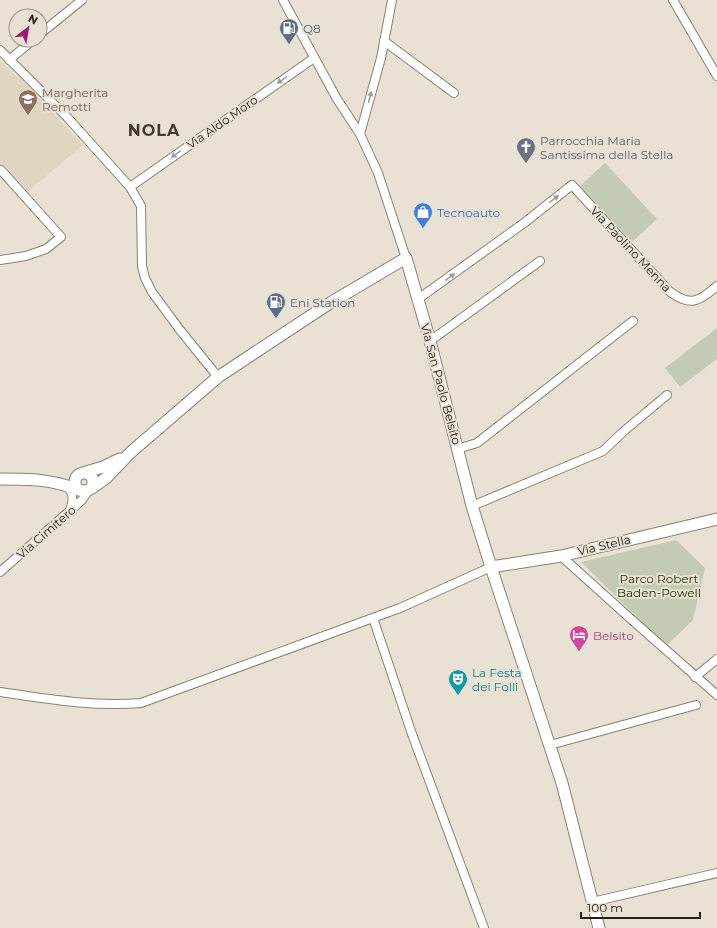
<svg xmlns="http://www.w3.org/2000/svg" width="717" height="928" viewBox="0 0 717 928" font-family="Montserrat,sans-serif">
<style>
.built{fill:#e0d5c1}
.green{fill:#c4cbb5}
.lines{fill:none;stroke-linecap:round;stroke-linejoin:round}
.street-casing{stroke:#888175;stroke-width:10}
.secondary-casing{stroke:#888175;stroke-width:13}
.street{stroke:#fff;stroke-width:8}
.secondary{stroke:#fff;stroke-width:11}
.oneway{fill:#9c9c99}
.labels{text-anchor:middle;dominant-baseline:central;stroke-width:4;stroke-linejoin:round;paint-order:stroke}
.service-label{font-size:12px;fill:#4e5e75;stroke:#e9e2d4;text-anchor:start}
.education-label{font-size:12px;fill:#785e54;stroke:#e9e2d4;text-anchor:start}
.street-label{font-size:12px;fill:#24221c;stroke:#e9e2d4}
.worship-label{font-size:12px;fill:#5b616d;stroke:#e9e2d4;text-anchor:start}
.shop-label{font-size:12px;fill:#366cbe;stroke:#e9e2d4;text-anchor:start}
.park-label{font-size:12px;fill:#243000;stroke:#e9e2d4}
.hotel-label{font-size:12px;fill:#b23c85;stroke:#e9e2d4;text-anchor:start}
.culture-label{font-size:12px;fill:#0d838f;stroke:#e9e2d4;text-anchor:start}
.district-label{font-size:16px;font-weight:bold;letter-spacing:1px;fill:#413b30;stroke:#e9e2d4}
</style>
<rect width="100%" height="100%" fill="#e9e2d4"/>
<path class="built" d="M0,61L28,86L83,145L25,194L10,178L3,164L0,166Z"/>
<path class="green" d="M605,163L657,219L632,242L580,186Z
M717,328V359L680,387L665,368Z
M676,540L705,568L693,620L666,646L581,562Z"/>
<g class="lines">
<defs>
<path id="street" d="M283,0L337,99L360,134L378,173L406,258
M673,0L717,76
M40,34L82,0
M384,41L454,93
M0,50L67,117L130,187L141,206L142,266L145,278L152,292L180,330L218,377
M9,60L33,40
M360,134L381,58L392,0
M0,171L1,170L61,237L46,249L26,256L0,260
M130,187L314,58
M418,299L524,223L572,185L669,291C690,307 699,302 717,286
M430,341L540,261
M457,449L477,443L633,321
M65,485C74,492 74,500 70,510
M472,506L603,451L624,431L667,395
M561,556L632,620L717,695
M0,572L82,500L89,490
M373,618L412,734L484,928
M695,677L717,659
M0,692C47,699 93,707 141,703L400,608L491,567
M550,745L696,705
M592,902L717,873"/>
<path id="secondary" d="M86,472L103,467L120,459
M75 482a9 9 0 1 1 18 0a9 9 0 1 1-18 0Z
M0,479C31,479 50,479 79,490
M92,488L106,478L131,452L218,377L330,303L406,258L430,341L472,506L491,567L562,783L599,928
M491,567L561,556L717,519"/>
</defs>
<use href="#street" class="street-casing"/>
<use href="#secondary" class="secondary-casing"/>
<use href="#street" class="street"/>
<use href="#secondary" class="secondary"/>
</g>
<defs><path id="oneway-solid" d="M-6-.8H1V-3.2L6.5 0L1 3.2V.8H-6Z"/></defs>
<g class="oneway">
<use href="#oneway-solid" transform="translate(282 80) rotate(145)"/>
<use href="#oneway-solid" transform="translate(370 97) rotate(-75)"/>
<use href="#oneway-solid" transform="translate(176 154) rotate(145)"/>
<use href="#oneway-solid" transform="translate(554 199) rotate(-38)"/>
<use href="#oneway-solid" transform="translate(450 277) rotate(-36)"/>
</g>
<defs>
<symbol id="fuel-pin" viewBox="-11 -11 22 30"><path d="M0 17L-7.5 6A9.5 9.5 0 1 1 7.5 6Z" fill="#5c6f8a" stroke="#e9e2d4"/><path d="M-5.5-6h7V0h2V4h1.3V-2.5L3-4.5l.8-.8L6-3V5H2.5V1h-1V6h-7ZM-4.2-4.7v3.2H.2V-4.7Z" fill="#fff"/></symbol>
<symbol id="school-pin" viewBox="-11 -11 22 30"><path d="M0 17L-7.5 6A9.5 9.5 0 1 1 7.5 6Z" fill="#8d6e63" stroke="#e9e2d4"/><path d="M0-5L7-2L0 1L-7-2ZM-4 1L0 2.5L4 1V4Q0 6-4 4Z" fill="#fff"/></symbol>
<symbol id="church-pin" viewBox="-11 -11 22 30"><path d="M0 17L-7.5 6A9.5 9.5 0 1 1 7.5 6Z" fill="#6b7280" stroke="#e9e2d4"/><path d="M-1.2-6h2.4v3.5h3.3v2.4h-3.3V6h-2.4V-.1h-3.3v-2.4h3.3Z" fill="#fff"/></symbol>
<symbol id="shop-pin" viewBox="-11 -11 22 30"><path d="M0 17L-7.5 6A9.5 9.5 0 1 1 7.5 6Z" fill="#3f7fe0" stroke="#e9e2d4"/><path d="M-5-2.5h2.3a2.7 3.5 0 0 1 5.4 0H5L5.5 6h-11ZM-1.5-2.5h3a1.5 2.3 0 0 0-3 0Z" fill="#fff"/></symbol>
<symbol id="hotel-pin" viewBox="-11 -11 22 30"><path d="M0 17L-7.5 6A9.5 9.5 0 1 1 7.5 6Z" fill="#d1479c" stroke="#e9e2d4"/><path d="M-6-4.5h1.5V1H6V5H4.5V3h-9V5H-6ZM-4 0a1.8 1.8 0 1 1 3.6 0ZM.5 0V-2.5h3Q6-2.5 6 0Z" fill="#fff"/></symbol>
<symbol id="theatre-pin" viewBox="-11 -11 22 30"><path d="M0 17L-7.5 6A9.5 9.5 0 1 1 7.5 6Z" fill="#0f9aa8" stroke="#e9e2d4"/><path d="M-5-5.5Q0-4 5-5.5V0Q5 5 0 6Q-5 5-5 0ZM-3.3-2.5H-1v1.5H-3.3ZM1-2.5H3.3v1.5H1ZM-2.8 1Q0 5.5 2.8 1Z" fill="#fff"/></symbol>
</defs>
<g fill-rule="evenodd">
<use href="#fuel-pin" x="278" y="17" width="22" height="30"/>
<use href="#school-pin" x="17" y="88" width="22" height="30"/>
<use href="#church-pin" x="515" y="136" width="22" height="30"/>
<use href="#shop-pin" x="412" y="201" width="22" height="30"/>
<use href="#fuel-pin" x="265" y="291" width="22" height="30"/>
<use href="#hotel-pin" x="568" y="624" width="22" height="30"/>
<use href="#theatre-pin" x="447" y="668" width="22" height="30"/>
</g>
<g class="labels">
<g class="service-label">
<text x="303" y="28">Q8</text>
<text x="290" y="302">Eni Station</text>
</g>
<g class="education-label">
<text x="42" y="92">Margherita<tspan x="42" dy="14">Remotti</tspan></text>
</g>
<g class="street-label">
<text transform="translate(222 122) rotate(-35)">Via Aldo Moro</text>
<text transform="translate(631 249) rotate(47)">Via Paolino Menna</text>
<text transform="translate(441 384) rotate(75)">Via San Paolo Belsito</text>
<text transform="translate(46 532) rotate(-41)">Via Cimitero</text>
<text transform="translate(604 545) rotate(-13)">Via Stella</text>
</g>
<g class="worship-label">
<text x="540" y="140">Parrocchia Maria<tspan x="540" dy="14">Santissima della Stella</tspan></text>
</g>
<g class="shop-label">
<text x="437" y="212">Tecnoauto</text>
</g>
<g class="park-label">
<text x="659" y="578">Parco Robert<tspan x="659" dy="14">Baden-Powell</tspan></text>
</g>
<g class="hotel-label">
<text x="593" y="635">Belsito</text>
</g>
<g class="culture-label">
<text x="472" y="672">La Festa<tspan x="472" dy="14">dei Folli</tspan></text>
</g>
<g class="district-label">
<text x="154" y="130">NOLA</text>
</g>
</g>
<g transform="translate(28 28) rotate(31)"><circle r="19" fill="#e9e2d4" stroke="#9a958a"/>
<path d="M0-3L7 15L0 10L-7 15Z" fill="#9b1c72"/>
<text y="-6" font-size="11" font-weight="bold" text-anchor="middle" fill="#24221c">N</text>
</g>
<path d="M581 912v6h119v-6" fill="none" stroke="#24221c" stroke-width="2"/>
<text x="587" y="912" font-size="12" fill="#24221c" stroke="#e9e2d4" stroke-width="3" paint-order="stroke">100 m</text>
</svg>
